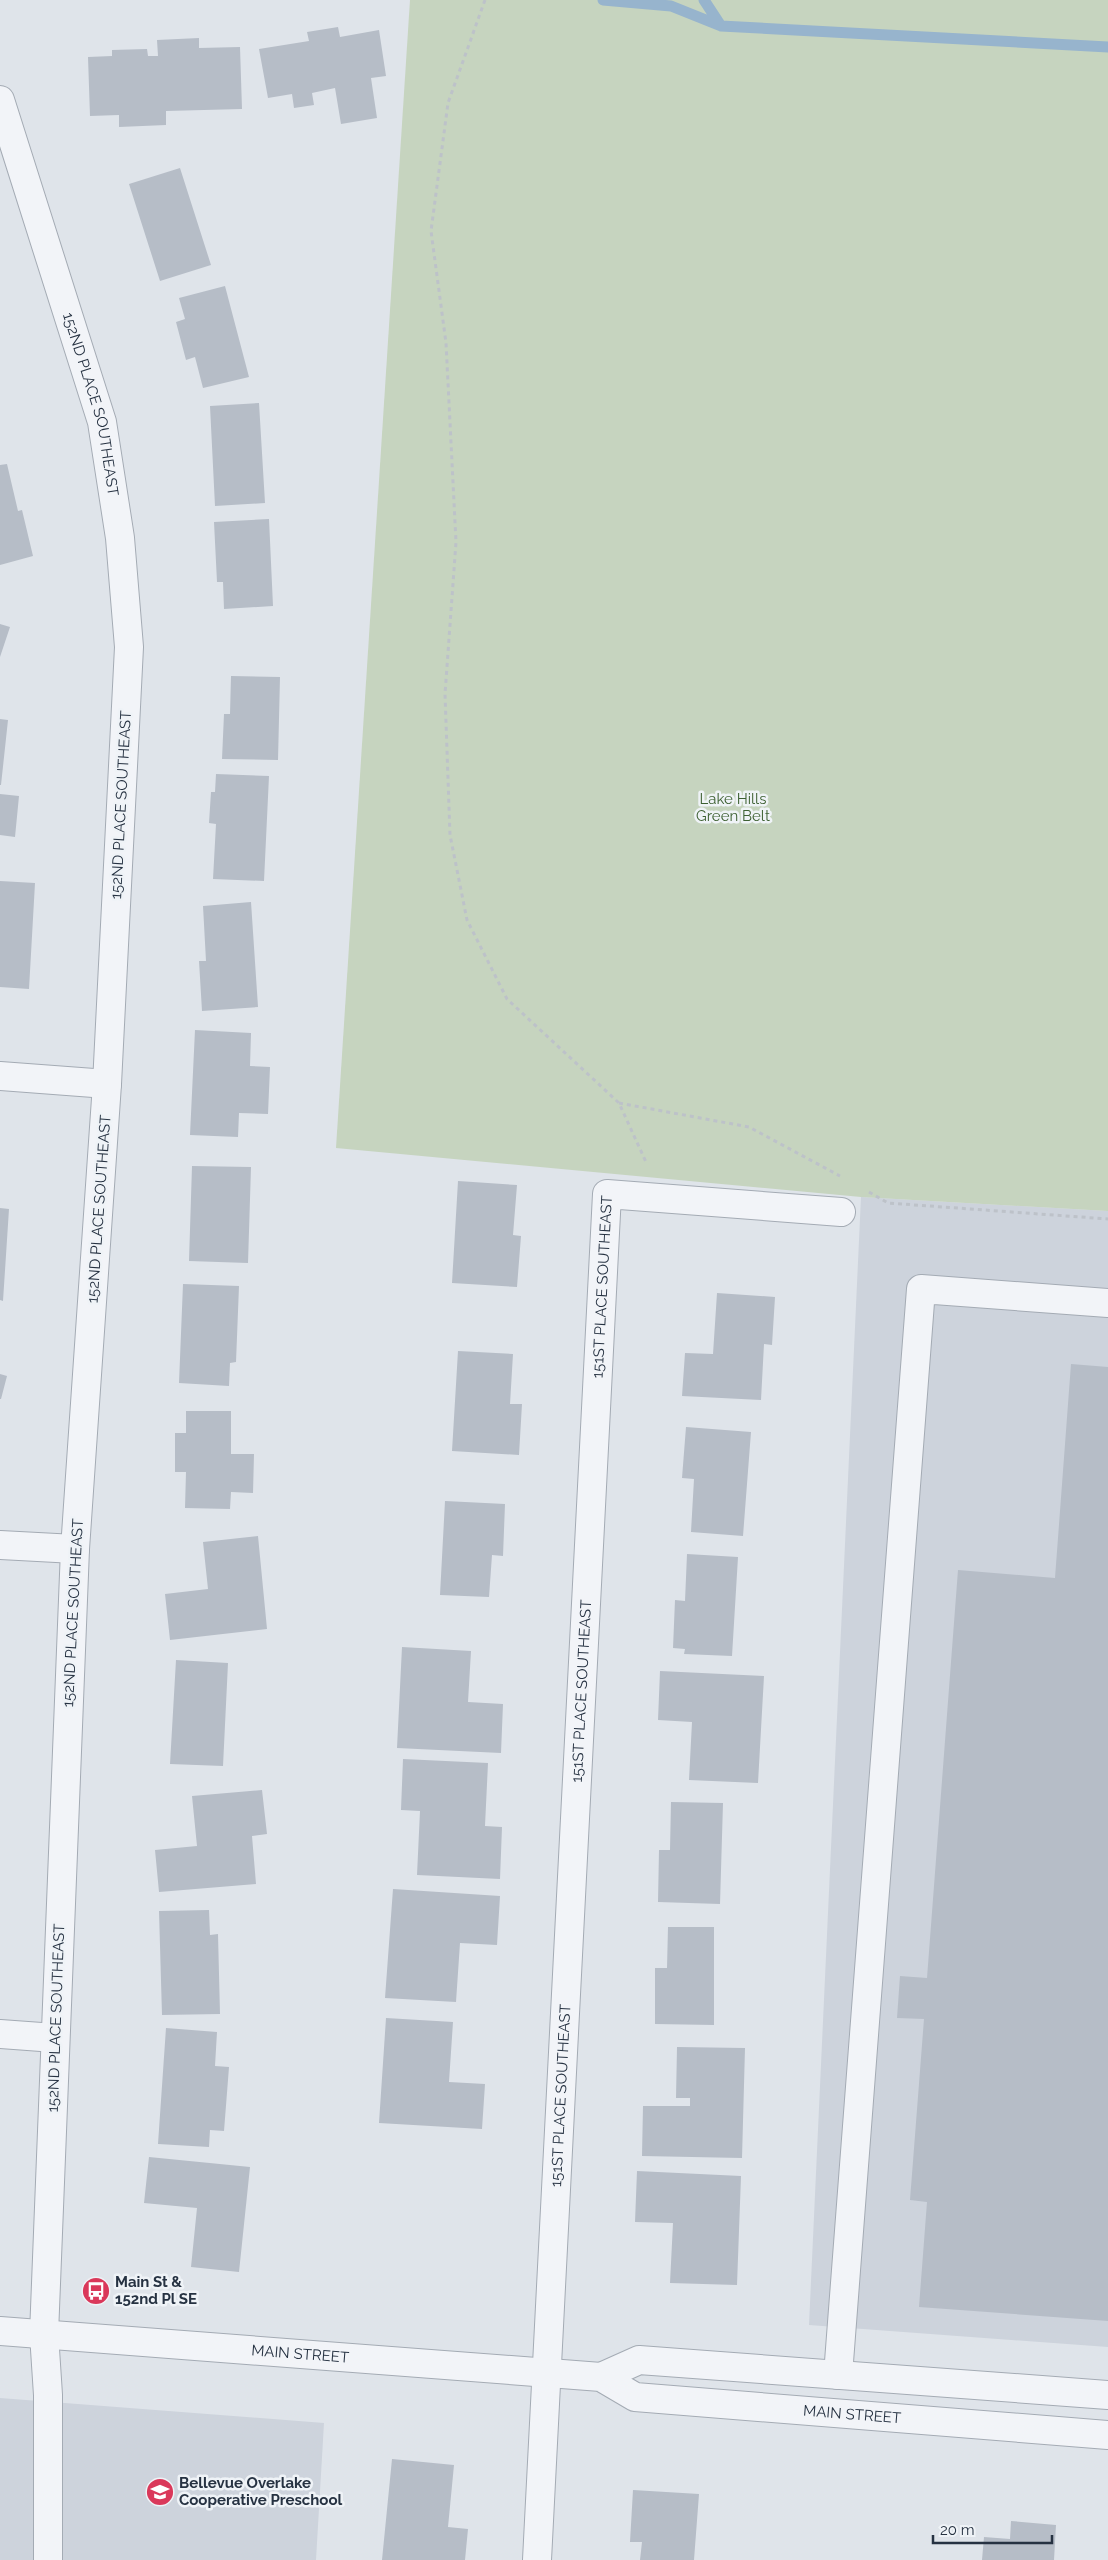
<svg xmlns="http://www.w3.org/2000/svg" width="1108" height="2560" viewBox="0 0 1108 2560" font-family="Raleway,sans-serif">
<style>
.built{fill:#cdd3dc}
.green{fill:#c6d4bf}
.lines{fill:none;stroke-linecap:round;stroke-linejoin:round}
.stream{stroke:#97b4cd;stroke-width:11}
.building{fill:#b6bdc7}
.minor-casing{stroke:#a4abb4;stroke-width:30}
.path{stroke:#bdc2c9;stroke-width:3;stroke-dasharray:4 4;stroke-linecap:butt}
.minor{stroke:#f2f4f8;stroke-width:28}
.labels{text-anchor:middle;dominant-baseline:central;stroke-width:5;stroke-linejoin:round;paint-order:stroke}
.street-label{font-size:15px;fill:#263242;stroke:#eff3f7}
.park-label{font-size:15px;fill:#3d6032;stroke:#eff3f7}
.poi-label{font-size:15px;font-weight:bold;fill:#263242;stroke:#eff3f7;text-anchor:start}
</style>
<rect width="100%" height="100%" fill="#dfe4ea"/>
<path class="built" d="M861,1197L1108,1211V2347L809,2325Z
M0,2398L324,2423L316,2560H0Z"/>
<path class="green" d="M410,0H1108V1211L861,1197L336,1148Z"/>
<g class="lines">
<path class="stream" d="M603,0L671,6L721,26L1108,47
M704,0L721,26"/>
</g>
<path class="building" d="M338,27L340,37L379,30L386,76L371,78L377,118L341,124L335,88L312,93L314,105L294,108L292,94L268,98L259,49L309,41L307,32Z
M199,38V48L240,47L242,109L166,111V125L119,127V115L90,116L88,57L112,56V50L147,49L148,56H158L157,40Z
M180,168L211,265L160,281L129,184Z
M225,286L249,377L203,388L195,357L186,360L176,322L185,319L179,298Z
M259,403L265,503L215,506L210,406Z
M7,464L18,511L22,510L33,556L0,565V465Z
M269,519L273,606L224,609L223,582H217L214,522Z
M0,624L10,627L0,657Z
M231,676L280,677L278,760L222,759L224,714H230Z
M0,719L8,720L1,785H0Z
M216,774L269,776L264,881L213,879L216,824L209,823L211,792H215Z
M0,794L19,796L15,837L0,835Z
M0,881L35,883L29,989L0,987Z
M251,902L258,1007L202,1011L199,961H206L203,906Z
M195,1030L251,1033L250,1066L270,1067L268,1114L239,1113L238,1137L190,1135Z
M192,1166L251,1167L248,1263L189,1261Z
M458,1181L517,1185L513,1235L521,1236L517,1287L452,1283Z
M0,1208L9,1209L3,1301L0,1300Z
M183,1284L239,1286L236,1362L230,1363L229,1386L179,1383Z
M717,1293L775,1297L772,1345L764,1344L761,1400L682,1396L685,1353L713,1354Z
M458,1351L513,1354L510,1404H522L519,1455L452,1451Z
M1071,1364L1108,1367V2321L919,2307L927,2202L910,2200L924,2019L897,2018L900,1976L927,1978L958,1570L1055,1578Z
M0,1374L7,1376L1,1399H0Z
M186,1411H231V1454H254L253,1493L231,1492L230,1509L185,1508L186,1472H175V1433H186Z
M686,1427L751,1432L743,1536L691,1532L694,1479L682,1478Z
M445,1501L505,1504L503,1556L492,1555L489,1597L440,1595Z
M258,1536L267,1629L170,1640L165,1594L208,1589L203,1542Z
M687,1554L738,1557L732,1656L684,1654L685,1649L673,1648L675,1600L685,1601Z
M402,1647L471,1651L468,1702L503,1704L501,1753L397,1748Z
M176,1660L228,1663L223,1766L170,1764Z
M660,1671L764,1676L758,1783L689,1780L692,1722L658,1720Z
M403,1759L488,1763L485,1826L502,1827L500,1879L417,1875L420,1811L401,1810Z
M262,1790L267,1834L252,1836L256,1884L159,1892L155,1850L197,1846L192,1796Z
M671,1802L723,1803L720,1904L658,1902L659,1850H670Z
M393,1889L500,1896L497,1945L460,1943L456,2002L385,1998Z
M209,1910L210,1935L218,1934L220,2014L162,2015L159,1911Z
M668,1927H714V2025L655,2024V1968H667Z
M386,2018L453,2022L449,2082L485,2084L482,2129L379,2123Z
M166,2028L217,2032L215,2066L229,2067L224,2131L210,2130L209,2147L158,2144Z
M677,2047L745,2048L742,2158L642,2156L643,2106H690V2098H676Z
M149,2157L250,2167L239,2272L191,2267L197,2208L144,2203Z
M637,2171L741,2176L737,2285L670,2283L673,2223L635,2222Z
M392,2459L454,2465L448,2527L468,2529L465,2560H382Z
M633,2490L699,2494L694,2560H640L642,2542H630Z
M1011,2521L1056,2525L1054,2560H982L984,2537L1010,2539Z"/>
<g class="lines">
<defs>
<g id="minor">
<path id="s1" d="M0,100L102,422L120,538L129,647L107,1084L75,1549L44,2334L48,2395V2560"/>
<path d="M0,1076L107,1084"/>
<path d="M0,1545L75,1549"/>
<path d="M0,2034L55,2038"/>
<path id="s2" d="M0,2331L588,2376L601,2377L635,2397L1108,2435"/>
<path d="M838,2375L921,1289L1108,1303"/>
<path d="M601,2377L639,2360L1108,2395"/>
<path id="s3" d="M537,2560L607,1194L841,1212"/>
</g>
</defs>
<use href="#minor" class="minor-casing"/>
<path class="path" d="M485,0L448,103L431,231L446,343L456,542L445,694L450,835L467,920L507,999L619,1103L646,1162
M619,1103L749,1127L840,1176
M869,1192L888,1203L1108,1219"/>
<use href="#minor" class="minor"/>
</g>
<defs>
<symbol id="bus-disc" viewBox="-11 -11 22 22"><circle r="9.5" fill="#da385a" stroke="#eff3f7"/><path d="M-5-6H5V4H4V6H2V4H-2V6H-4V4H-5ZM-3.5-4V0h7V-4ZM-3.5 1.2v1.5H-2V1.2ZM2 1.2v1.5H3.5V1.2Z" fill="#fff"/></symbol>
<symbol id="school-disc" viewBox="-11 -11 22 22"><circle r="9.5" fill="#da385a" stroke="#eff3f7"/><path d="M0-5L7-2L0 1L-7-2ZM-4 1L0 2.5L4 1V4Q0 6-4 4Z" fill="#fff"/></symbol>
</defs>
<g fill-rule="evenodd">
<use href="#bus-disc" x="80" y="2275" width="32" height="32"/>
<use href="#school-disc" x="144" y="2476" width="32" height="32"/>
</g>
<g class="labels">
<g class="street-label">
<text stroke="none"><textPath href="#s1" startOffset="318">152ND PLACE SOUTHEAST</textPath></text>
<text transform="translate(121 805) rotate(-87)">152ND PLACE SOUTHEAST</text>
<text transform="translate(99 1209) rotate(-86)">152ND PLACE SOUTHEAST</text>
<text stroke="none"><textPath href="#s3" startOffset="1275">151ST PLACE SOUTHEAST</textPath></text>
<text transform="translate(73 1613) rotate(-87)">152ND PLACE SOUTHEAST</text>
<text stroke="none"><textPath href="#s3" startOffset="870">151ST PLACE SOUTHEAST</textPath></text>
<text transform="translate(56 2018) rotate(-88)">152ND PLACE SOUTHEAST</text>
<text stroke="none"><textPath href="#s3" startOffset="465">151ST PLACE SOUTHEAST</textPath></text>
<text stroke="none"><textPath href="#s2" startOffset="301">MAIN STREET</textPath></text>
<text stroke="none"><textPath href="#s2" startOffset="860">MAIN STREET</textPath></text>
</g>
<g class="park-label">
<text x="733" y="799">Lake Hills<tspan x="733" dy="17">Green Belt</tspan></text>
</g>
<g class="poi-label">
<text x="115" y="2282">Main St &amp;<tspan x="115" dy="17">152nd Pl SE</tspan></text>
<text x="179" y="2483">Bellevue Overlake<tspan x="179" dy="17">Cooperative Preschool</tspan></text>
</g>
</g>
<path d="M933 2535v8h119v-8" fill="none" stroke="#263242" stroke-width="2.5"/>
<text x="940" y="2535" font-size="15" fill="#263242" stroke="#eff3f7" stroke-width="4" paint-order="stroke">20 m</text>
</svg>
